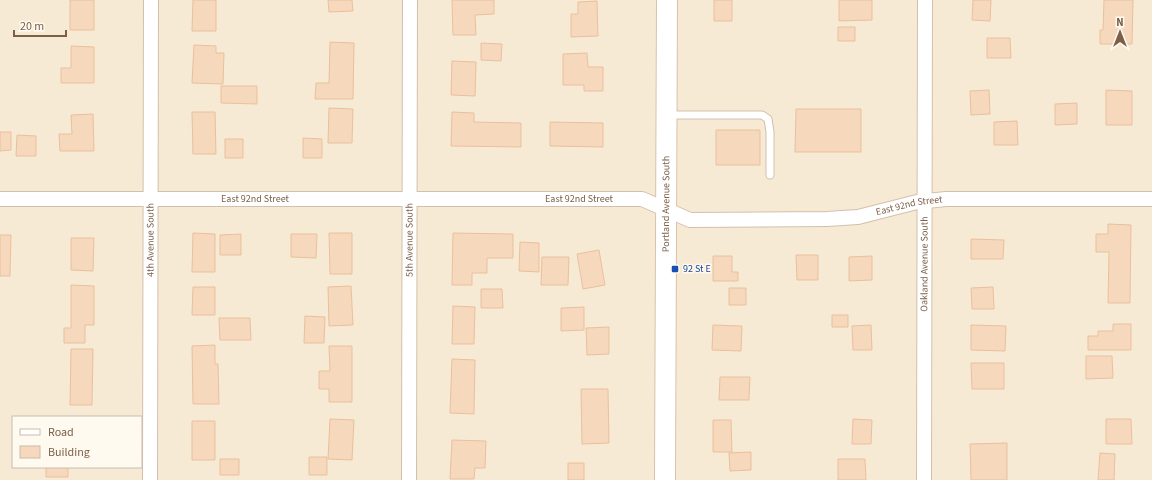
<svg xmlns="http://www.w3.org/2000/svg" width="1152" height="480" viewBox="0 0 1152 480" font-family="'Source Sans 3',sans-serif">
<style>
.residential{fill:#f7ead5;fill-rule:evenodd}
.building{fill:#f6d8bd;stroke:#eac09b}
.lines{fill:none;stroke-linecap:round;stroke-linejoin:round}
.lane-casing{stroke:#d2c0ac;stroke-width:9}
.street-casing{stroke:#d2c0ac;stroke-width:16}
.secondary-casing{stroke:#d8c2ab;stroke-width:22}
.lane{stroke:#fff;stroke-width:7}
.street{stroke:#fff;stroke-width:14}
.secondary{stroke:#fff;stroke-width:20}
.transit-dot{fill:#1a4fb4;stroke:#fffaf0;stroke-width:1.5}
.labels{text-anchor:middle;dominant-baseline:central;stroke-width:3;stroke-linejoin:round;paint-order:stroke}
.street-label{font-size:10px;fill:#7b5f48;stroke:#fffaf0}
.transit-label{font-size:10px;fill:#164399;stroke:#fffaf0;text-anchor:start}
</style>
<rect width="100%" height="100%" fill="#fef7e8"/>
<path class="residential" d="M0,0H1152V480H0ZM13,417H141V467H13Z"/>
<path class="building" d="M70,0H94V30H70Z
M193,0H216V31H192Z
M328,0H352L353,11L329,12Z
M452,0H494V14L475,15L476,35H453Z
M714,0H732V21H714Z
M839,0H872V20L839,21Z
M973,0H991L990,21L972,20Z
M1104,0H1133L1132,44H1100V30H1103Z
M597,1L598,36L571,37V14H578V2Z
M838,27H855V41H838Z
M987,38H1010L1011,58H987Z
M330,42L354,43L353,99H315L316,83H329Z
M481,43L502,44L501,61L481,60Z
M194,45L216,46V53H224L223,84L192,83Z
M71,46L94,47V83H61V68H71Z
M587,53L588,67H603V91H584V85H563V54Z
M452,61L476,62L475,96L451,95Z
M221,86H257V104L221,103Z
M989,90L990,114L971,115L970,91Z
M1106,90L1132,91V125H1106Z
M1077,103V124L1055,125V104Z
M329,108L353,109L352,143H328Z
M796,109H861V152H795Z
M192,112H215L216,154H193Z
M452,112L474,113V122L521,123V147L451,146Z
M93,114L94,151H60L59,134H72L71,115Z
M1017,121L1018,145H994V122Z
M550,122L603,123V147L550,146Z
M716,130H760V165H716Z
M0,132H11V150L0,151Z
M17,135L36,136V156H16Z
M303,138L322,139V158H303Z
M225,139H243V158H225Z
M1108,224L1131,225L1130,303H1108L1109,252H1096V234H1108Z
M193,233L215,234V272H192Z
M329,233H352V274H330Z
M453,233L513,234V258H487V273H472V285H452Z
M241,234V255H220V235Z
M291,234H317L316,258L291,257Z
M0,235H11L10,276H0Z
M71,238H94L93,271L71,270Z
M971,239L1004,240L1003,259H971Z
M520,242L539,243V272L519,271Z
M599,250L605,285L583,289L577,254Z
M796,255H818V280H797Z
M713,256H732V272H738V281H713Z
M872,256V280L849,281V257Z
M542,257H569L568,285H541Z
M71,285L94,286V325H85V343H64V328H71Z
M351,286L353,325L329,326L328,287Z
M193,287H215V315H192Z
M993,287L994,309H972L971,288Z
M729,288H746V305H729Z
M481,289H502L503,308H481Z
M453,306L475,307L474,344H452Z
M584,307V330L561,331V308Z
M832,315H848V327H832Z
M305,316L325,317L324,343H304Z
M219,318H250L251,340H220Z
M1113,324H1131V350H1088V336H1098V331H1113Z
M713,325L742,326L741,351L712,350Z
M871,325L872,350H853L852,326Z
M971,325L1006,326L1005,351L971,350Z
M609,327V354L587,355L586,328Z
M215,345V364H218L219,404H193L192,346Z
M329,346H352V402H329V389H319V371H330Z
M71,349H93L92,405H70Z
M1086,356H1112L1113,378L1086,379Z
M452,359L475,360L474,414L450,413Z
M971,363H1004V389H972Z
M720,377H750L749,400H719Z
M581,389H608L609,443L582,444Z
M330,419L354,420L352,460L328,459Z
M853,419L872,420L871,444H852Z
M1106,419H1131L1132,444H1106Z
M713,420H731L732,452H713Z
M192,421H215V460H192Z
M452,440L486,441L485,468H475L474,479H450Z
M1007,443V480H971L970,444Z
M751,452V470L730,471L729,453Z
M1100,453L1115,454L1114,480H1098Z
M309,457H327V475H309Z
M220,459H239V475H220Z
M838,459H865L866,480H838Z
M568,463H584V480H568Z
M46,467H68V477H46Z"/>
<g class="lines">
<defs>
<path id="lane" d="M669,115H762L768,119L770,132V175"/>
<g id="street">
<path id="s1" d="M0,199H642L690,220L827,219L858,217L917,202L946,199H1152"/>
<path id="s2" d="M150,480L151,0"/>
<path id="s3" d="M409,480L410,0"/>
<path id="s4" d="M924,480L925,0"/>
</g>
<g id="secondary">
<path id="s5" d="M665,480L667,0"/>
</g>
</defs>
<use href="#lane" class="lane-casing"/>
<use href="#street" class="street-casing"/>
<use href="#secondary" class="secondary-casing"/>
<use href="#lane" class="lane"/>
<use href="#street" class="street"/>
<use href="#secondary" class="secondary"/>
</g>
<rect class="transit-dot" x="671" y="265" width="8" height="8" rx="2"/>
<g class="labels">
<g class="street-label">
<text stroke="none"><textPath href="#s1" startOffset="255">East 92nd Street</textPath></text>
<text stroke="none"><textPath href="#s1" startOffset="579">East 92nd Street</textPath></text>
<text stroke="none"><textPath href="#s5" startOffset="276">Portland Avenue South</textPath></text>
<text stroke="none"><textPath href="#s1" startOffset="915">East 92nd Street</textPath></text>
<text stroke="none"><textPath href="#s2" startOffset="240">4th Avenue South</textPath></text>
<text stroke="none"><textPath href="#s3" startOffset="240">5th Avenue South</textPath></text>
<text stroke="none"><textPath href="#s4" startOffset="216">Oakland Avenue South</textPath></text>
</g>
<g class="transit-label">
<text x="683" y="269">92 St E</text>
</g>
</g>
<rect x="12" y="416" width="130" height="52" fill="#fffaf0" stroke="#cabcad"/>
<rect x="20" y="429" width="20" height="6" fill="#ffffff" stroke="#cabcad"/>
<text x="48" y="436" font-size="12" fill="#7b5f48">Road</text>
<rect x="20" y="446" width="20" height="12" fill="#f6d8bd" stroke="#cabcad"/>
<text x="48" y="456" font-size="12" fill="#7b5f48">Building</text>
<g transform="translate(1120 32)" stroke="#fffaf0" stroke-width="3" paint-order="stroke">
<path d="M0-3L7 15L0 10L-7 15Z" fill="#7b5f48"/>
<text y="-6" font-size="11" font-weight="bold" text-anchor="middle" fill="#7b5f48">N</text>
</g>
<path d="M14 30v6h52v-6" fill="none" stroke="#7b5f48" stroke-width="2"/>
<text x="20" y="30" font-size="12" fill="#7b5f48" stroke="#fffaf0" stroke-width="3" paint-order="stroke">20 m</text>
</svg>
